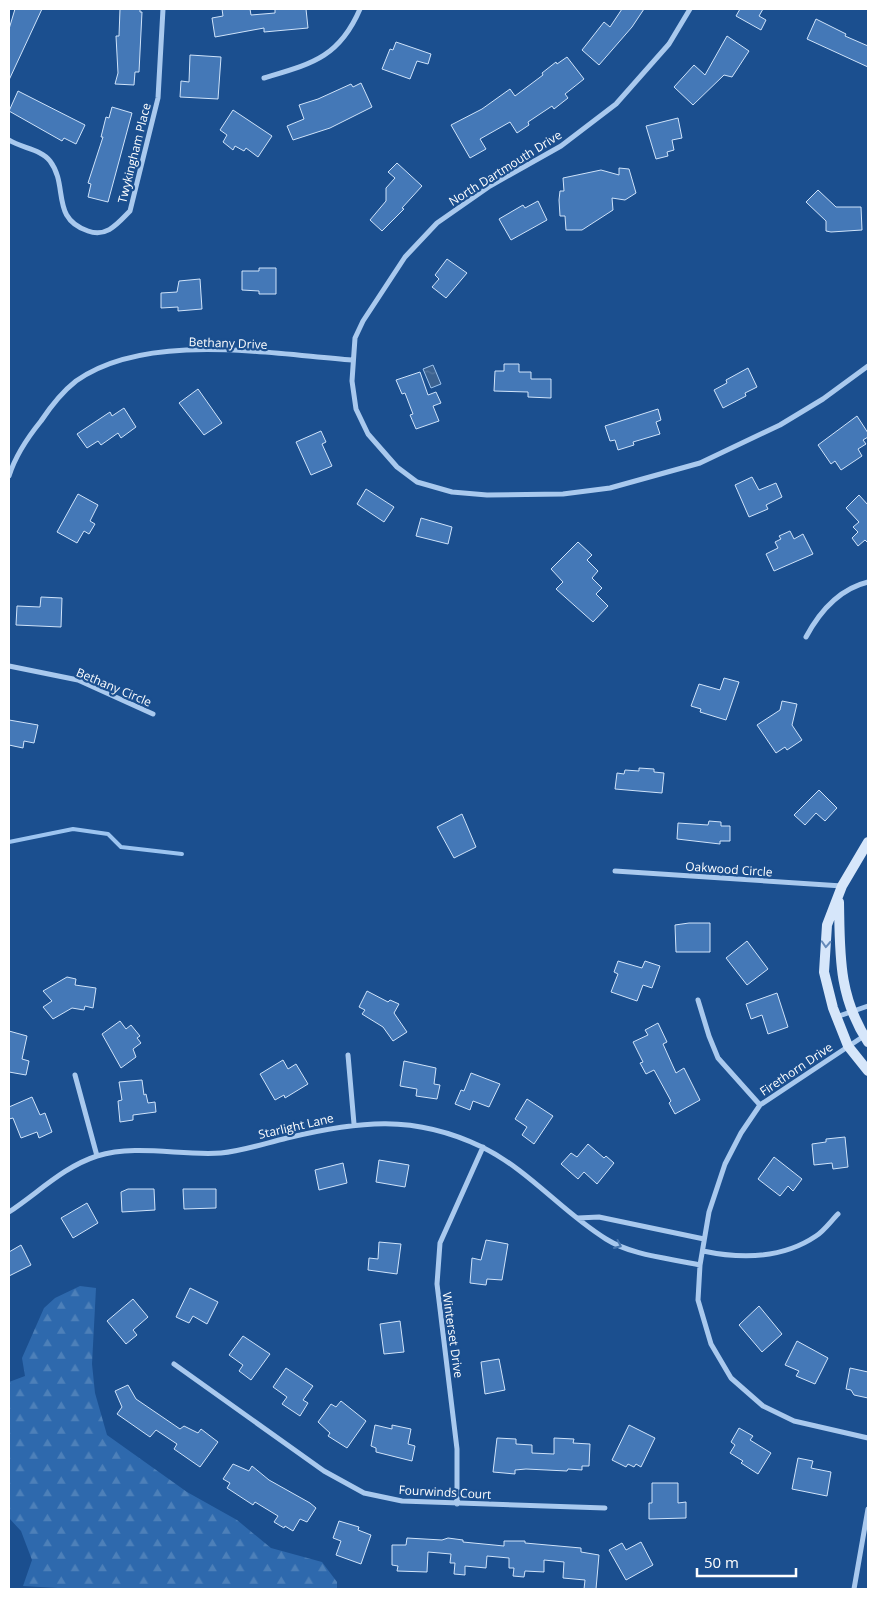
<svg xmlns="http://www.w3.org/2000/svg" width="877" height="1598" viewBox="0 0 877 1598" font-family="'Open Sans',sans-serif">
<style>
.forest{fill:url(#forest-firs)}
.water{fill:url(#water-ripples);stroke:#9cc4f0}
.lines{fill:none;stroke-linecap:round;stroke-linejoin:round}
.stream{stroke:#9cc4f0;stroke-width:4}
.building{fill:#4478b7;stroke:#cfe3fa}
.street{stroke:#a9c9ee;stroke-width:5}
.secondary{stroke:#d6e6fa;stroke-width:10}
.oneway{stroke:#668bba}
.oneway2{stroke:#4674ac}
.labels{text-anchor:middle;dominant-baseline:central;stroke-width:4.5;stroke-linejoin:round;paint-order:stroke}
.street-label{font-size:12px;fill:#fff;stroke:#1b4f8f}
</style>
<defs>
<pattern id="forest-firs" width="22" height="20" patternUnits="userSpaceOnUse" patternTransform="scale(1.25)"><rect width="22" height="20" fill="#2e69ad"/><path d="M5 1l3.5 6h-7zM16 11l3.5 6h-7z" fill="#4d80b9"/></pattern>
<pattern id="water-ripples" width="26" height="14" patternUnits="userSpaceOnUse" patternTransform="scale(1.25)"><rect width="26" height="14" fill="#3c6290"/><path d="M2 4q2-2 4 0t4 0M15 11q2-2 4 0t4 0" fill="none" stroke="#597aa1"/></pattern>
</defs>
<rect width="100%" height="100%" fill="#1b4f8f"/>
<path class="forest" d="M80,1286L96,1288L92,1364L95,1393L107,1435L187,1492L237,1520L271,1548L322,1562L337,1582V1589H75L23,1586L32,1560L21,1531L9,1518V1382L25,1376L22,1358L44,1308L55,1298Z"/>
<path class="water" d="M433,365L441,384L431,388L423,369Z"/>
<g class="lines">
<path class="stream" d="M9,842L73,829L108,834L121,847L182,854"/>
</g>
<path class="building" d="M15,9H42L9,80V29Z
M120,9H140V12H142L139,72H135L134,85L115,84L118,73L116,36H119Z
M222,9H250L251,15L275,13V9H306L308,28L264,32V28L215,37L212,18L223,16Z
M622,9H644L632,27L599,65L582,50L604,22L610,27Z
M740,9H763L759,16L766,20L761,30L736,16Z
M816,19L846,34L845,36L868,46V67L807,39Z
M727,36L749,51L732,77L724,75L693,105L674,87L694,65L705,75Z
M396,42L431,54L428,64L417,61L410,79L382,69L390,49L393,50Z
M190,55L221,57L218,99L180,97L181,81L189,82Z
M567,57L584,79L565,94L568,98L554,109L552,106L528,122L529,125L517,133L510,122L480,139L486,149L470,158L451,125L482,109L510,89L515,96L543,75L542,73L556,62L557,64Z
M361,83L372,107L330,128L293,140L287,126L304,119L299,105L318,99L351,84L353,87Z
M18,91L85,125L76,144L64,138L62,141L9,111Z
M112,107L132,113L108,202L88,197L91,184L88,183L103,137H101L106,117L109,118Z
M233,110L272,136L258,157L246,148L244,151L235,146L233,150L223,142L227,135L220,130Z
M678,118L682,138L672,140L674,150L667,152L668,156L656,159L646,126Z
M397,163L422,186L402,208L404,209L382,231L370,220L386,201V188L395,178L388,172Z
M619,168L629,169L636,193L625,200L612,198L613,210L582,230H566L565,216H560L559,200L560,191H564L563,178L601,170L619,175Z
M818,190L836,207H861L862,230L831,232L826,231V221L806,202Z
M538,201L547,220L511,240L499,219L523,205L525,208Z
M447,259L467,273L446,298L432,287L439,279L435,275Z
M259,268H276V294H259V291L242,290V271H259Z
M200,279L202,309L178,311V307L161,308V293L177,292L179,281Z
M504,364H519V372H531V379H551V398L528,397V392L494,391L495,371H504Z
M748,368L757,387L745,393L746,396L723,408L714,390L727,383L726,380Z
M420,372L428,395L436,392L441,403L433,406L439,421L416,429L410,415L413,414L405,393L402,394L396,380Z
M198,389L222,423L204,435L179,403Z
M124,408L136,427L121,438L118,433L101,445L98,441L87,448L77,434L110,412L112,416Z
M658,409L661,420L656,422L660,434L633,442L634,445L618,450L615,440L610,441L605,426Z
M857,416L868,433V437L863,440L866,444L858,449L862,456L841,470L835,461L831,464L818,445Z
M321,431L326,442L322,444L332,466L311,475L296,442Z
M752,477L759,490L776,483L782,497L766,505L768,509L749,517L735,485Z
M366,489L394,507L384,522L357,504Z
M78,494L98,505L90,521L95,524L89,534L84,531L77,543L57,532Z
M859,495L868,505V543L865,540L858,546L852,538L858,532L853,527L859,522L846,508Z
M421,518L452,527L448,544L416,536Z
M790,531L794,539L803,534L813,554L774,571L766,554L778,548L775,542L781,539L779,536Z
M578,542L592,555L587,560L598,571L592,578L602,588L596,594L608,606L593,622L556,589L563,582L551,569Z
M41,597L62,598L61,627L16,625L17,606L40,607Z
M724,678L739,682L726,720L700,712L701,709L691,706L699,684L720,690Z
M782,701L797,704L792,725L802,740L787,750L785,747L776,753L757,725L780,710Z
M9,720L38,725L34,743L24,741L23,748L9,745Z
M639,768L654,769V772L664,773L662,793L615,789L617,773L624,774L625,770L639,771Z
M819,790L837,808L825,821L816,813L805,825L794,815Z
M462,814L476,847L454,858L437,827Z
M709,821L721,822V826H730V841H720V844L677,839L678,823L708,825Z
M689,923H710V952H676L675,925Z
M747,941L768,969L747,985L726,958Z
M618,961L642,968L645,961L660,966L652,988L643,985L637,1001L611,992L618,974L614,972Z
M67,977L76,979L75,985L96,988L93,1008L85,1006L84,1010L72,1008L53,1019L43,1007L52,1001L43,991Z
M367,991L388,1002L390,1000L399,1004L394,1013L407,1032L393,1041L383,1027L362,1014L365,1010L359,1007Z
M777,993L788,1027L768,1034L762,1015L751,1019L746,1004Z
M120,1021L126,1029L131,1025L140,1036L137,1038L141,1043L133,1049L136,1057L121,1068L102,1034Z
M658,1023L667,1042L663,1044L676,1073L684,1068L700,1100L675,1114L669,1103L671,1101L654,1070L646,1074L640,1063L643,1062L633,1042L648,1035L645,1030Z
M9,1031L27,1036L22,1059L29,1061L26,1075L9,1072Z
M283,1060L288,1069L296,1064L308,1084L285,1098L284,1095L275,1100L260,1074Z
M404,1061L436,1068L434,1084L440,1085L437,1099L416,1096L417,1089L400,1086Z
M471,1073L500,1084L489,1107L473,1101L470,1110L455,1104L461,1090L464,1091Z
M142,1080L144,1095L146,1094L148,1103L155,1102L156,1112L133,1115V1120L120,1122L118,1101L122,1100L119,1082Z
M32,1097L40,1115L45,1113L52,1132L39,1138L37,1132L21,1138L13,1118L9,1119V1107Z
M527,1099L553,1116L534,1144L522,1135L527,1127L515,1119Z
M845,1137L848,1167L833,1169L832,1163L814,1165L812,1144L826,1142V1139Z
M588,1144L604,1158L606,1156L614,1163L597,1184L584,1172L578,1179L561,1164L571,1153L577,1157Z
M774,1157L802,1179L793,1191L788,1186L780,1196L758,1179Z
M379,1160L409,1165L405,1187L376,1182Z
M343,1163L347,1183L319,1190L315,1170Z
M128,1189H154L155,1210L122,1212L121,1192Z
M183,1189H216V1208L184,1209Z
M87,1203L98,1223L73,1238L61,1218Z
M486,1240L508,1244L502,1280L487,1279L486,1285L470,1283L472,1258L481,1260Z
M379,1242L401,1244L397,1274L368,1270L369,1258L378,1259Z
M21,1245L31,1265L9,1276V1252Z
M190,1288L218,1302L207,1324L193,1316L189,1323L176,1317Z
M133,1299L148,1317L133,1330L137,1335L126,1344L107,1321Z
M759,1306L782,1334L762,1352L739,1325Z
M400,1321L404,1352L384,1354L380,1324Z
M243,1336L270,1354L251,1380L239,1371L243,1365L229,1355Z
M797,1341L828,1358L815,1384L796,1376L799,1371L785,1365Z
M499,1359L505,1390L485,1394L481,1362Z
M286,1368L313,1386L303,1400L308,1403L300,1416L282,1404L287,1397L273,1387Z
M850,1368L868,1372V1398L854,1395L851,1390L846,1389Z
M128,1385L136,1399L180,1429L184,1426L198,1433L201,1429L218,1442L200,1467L174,1449L177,1444L156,1430L150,1437L117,1414L122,1407L115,1391Z
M341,1401L366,1421L347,1448L328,1436L330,1433L318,1422L331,1404L336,1407Z
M375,1425L392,1429V1425L411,1429L408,1444L415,1446L412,1461L376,1452V1448L371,1446Z
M629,1425L655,1438L641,1467L636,1464L634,1467L628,1464L626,1467L612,1460Z
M739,1428L753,1436L750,1440L771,1453L758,1474L741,1463L743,1461L730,1453L735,1445L731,1442Z
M497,1438L516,1439V1444L532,1445V1453L554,1454V1438L574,1439L573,1443L590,1444L589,1466H582V1470L568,1469L567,1471L526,1469L515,1470V1474L493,1472Z
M798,1458L813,1461L811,1468L831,1472L827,1496L792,1489Z
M233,1464L249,1471L252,1466L269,1480L310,1503L316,1508L307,1522L300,1519L293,1531L285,1526L284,1528L274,1522L278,1516L255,1502L253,1505L227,1488L230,1483L223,1479Z
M652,1483H678V1503L686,1502V1518L649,1519V1503H652Z
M339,1521L359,1527L358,1530L371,1535L361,1564L336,1555L341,1541L333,1538Z
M407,1538L442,1540L448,1538L463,1540V1542L504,1546V1541H525V1543L581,1548V1552L599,1555L596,1589H584L585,1580L563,1578L564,1562L544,1560V1572L525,1571L524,1577L513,1576L514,1568H509V1558L487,1556L486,1568L465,1566V1575L454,1574L455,1563H450L451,1554L428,1552L427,1572L397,1571L398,1566L392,1565V1545H406Z
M641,1542L653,1565L626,1580L609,1550L622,1543L626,1550Z"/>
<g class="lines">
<path class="street" d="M690,9L669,44L616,104L561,146L490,186L437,223L405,257L363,321L355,338L352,381L356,409L368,434L397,467L417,482L452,492L487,495L563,494L610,488L700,463L780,425L823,399L868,366
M264,78C311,64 339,58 360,9
M9,140C21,148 41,149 50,161C69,186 50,218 88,231C107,238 118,223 130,211L158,98L163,9
M9,476C15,457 28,437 41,421C51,406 62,392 76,381C146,331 271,354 352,360
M806,637C820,611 839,589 868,582
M9,666L78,680L153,714
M615,871L842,886
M698,1000L709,1036L718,1058L760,1105
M836,1017L868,1006
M864,1036L760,1105L741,1133L725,1164L709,1212L700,1265L698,1300L711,1344L731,1378L763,1406L794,1421L868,1438
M348,1055L354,1124
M75,1075L97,1156
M9,1212C38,1193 63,1167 97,1156C137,1144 181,1156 221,1153C243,1151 266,1143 287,1138C358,1121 414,1114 482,1147C529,1170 562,1212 606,1239C633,1256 669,1258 700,1265
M578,1218L599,1217L704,1239
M703,1251C741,1259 782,1259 816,1236C824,1231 831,1221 838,1214
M174,1364L324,1471L364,1493L402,1501L605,1508
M457,1504V1449L437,1284L440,1243L483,1147
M854,1589L868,1509"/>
<path class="secondary" d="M868,842L842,886L827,925L824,972L833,1008L848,1046L868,1071
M839,902C840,954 838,996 868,1042"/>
</g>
<defs><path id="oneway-chevron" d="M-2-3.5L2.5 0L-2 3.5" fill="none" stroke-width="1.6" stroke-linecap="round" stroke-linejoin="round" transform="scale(1.25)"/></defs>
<use class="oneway" href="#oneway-chevron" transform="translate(826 944) rotate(93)"/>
<use class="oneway2" href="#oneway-chevron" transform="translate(618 1245) rotate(25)"/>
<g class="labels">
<g class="street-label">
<text transform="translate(134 153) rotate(-76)">Twykingham Place</text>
<text transform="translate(505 168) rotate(-32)">North Dartmouth Drive</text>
<text transform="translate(228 343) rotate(2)">Bethany Drive</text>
<text transform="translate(114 687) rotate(23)">Bethany Circle</text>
<text transform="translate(729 869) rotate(4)">Oakwood Circle</text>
<text transform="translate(796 1069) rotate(-34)">Firethorn Drive</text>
<text transform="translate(296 1126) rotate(-13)">Starlight Lane</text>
<text transform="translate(453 1335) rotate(82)">Winterset Drive</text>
<text transform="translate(445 1492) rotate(3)">Fourwinds Court</text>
</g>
</g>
<rect width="877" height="1598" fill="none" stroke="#ffffff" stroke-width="20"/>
<path d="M697 1568v8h99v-8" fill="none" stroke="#ffffff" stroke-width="2.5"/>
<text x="704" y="1568" font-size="15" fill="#ffffff" stroke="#1b4f8f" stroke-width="4" paint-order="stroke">50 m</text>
</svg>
